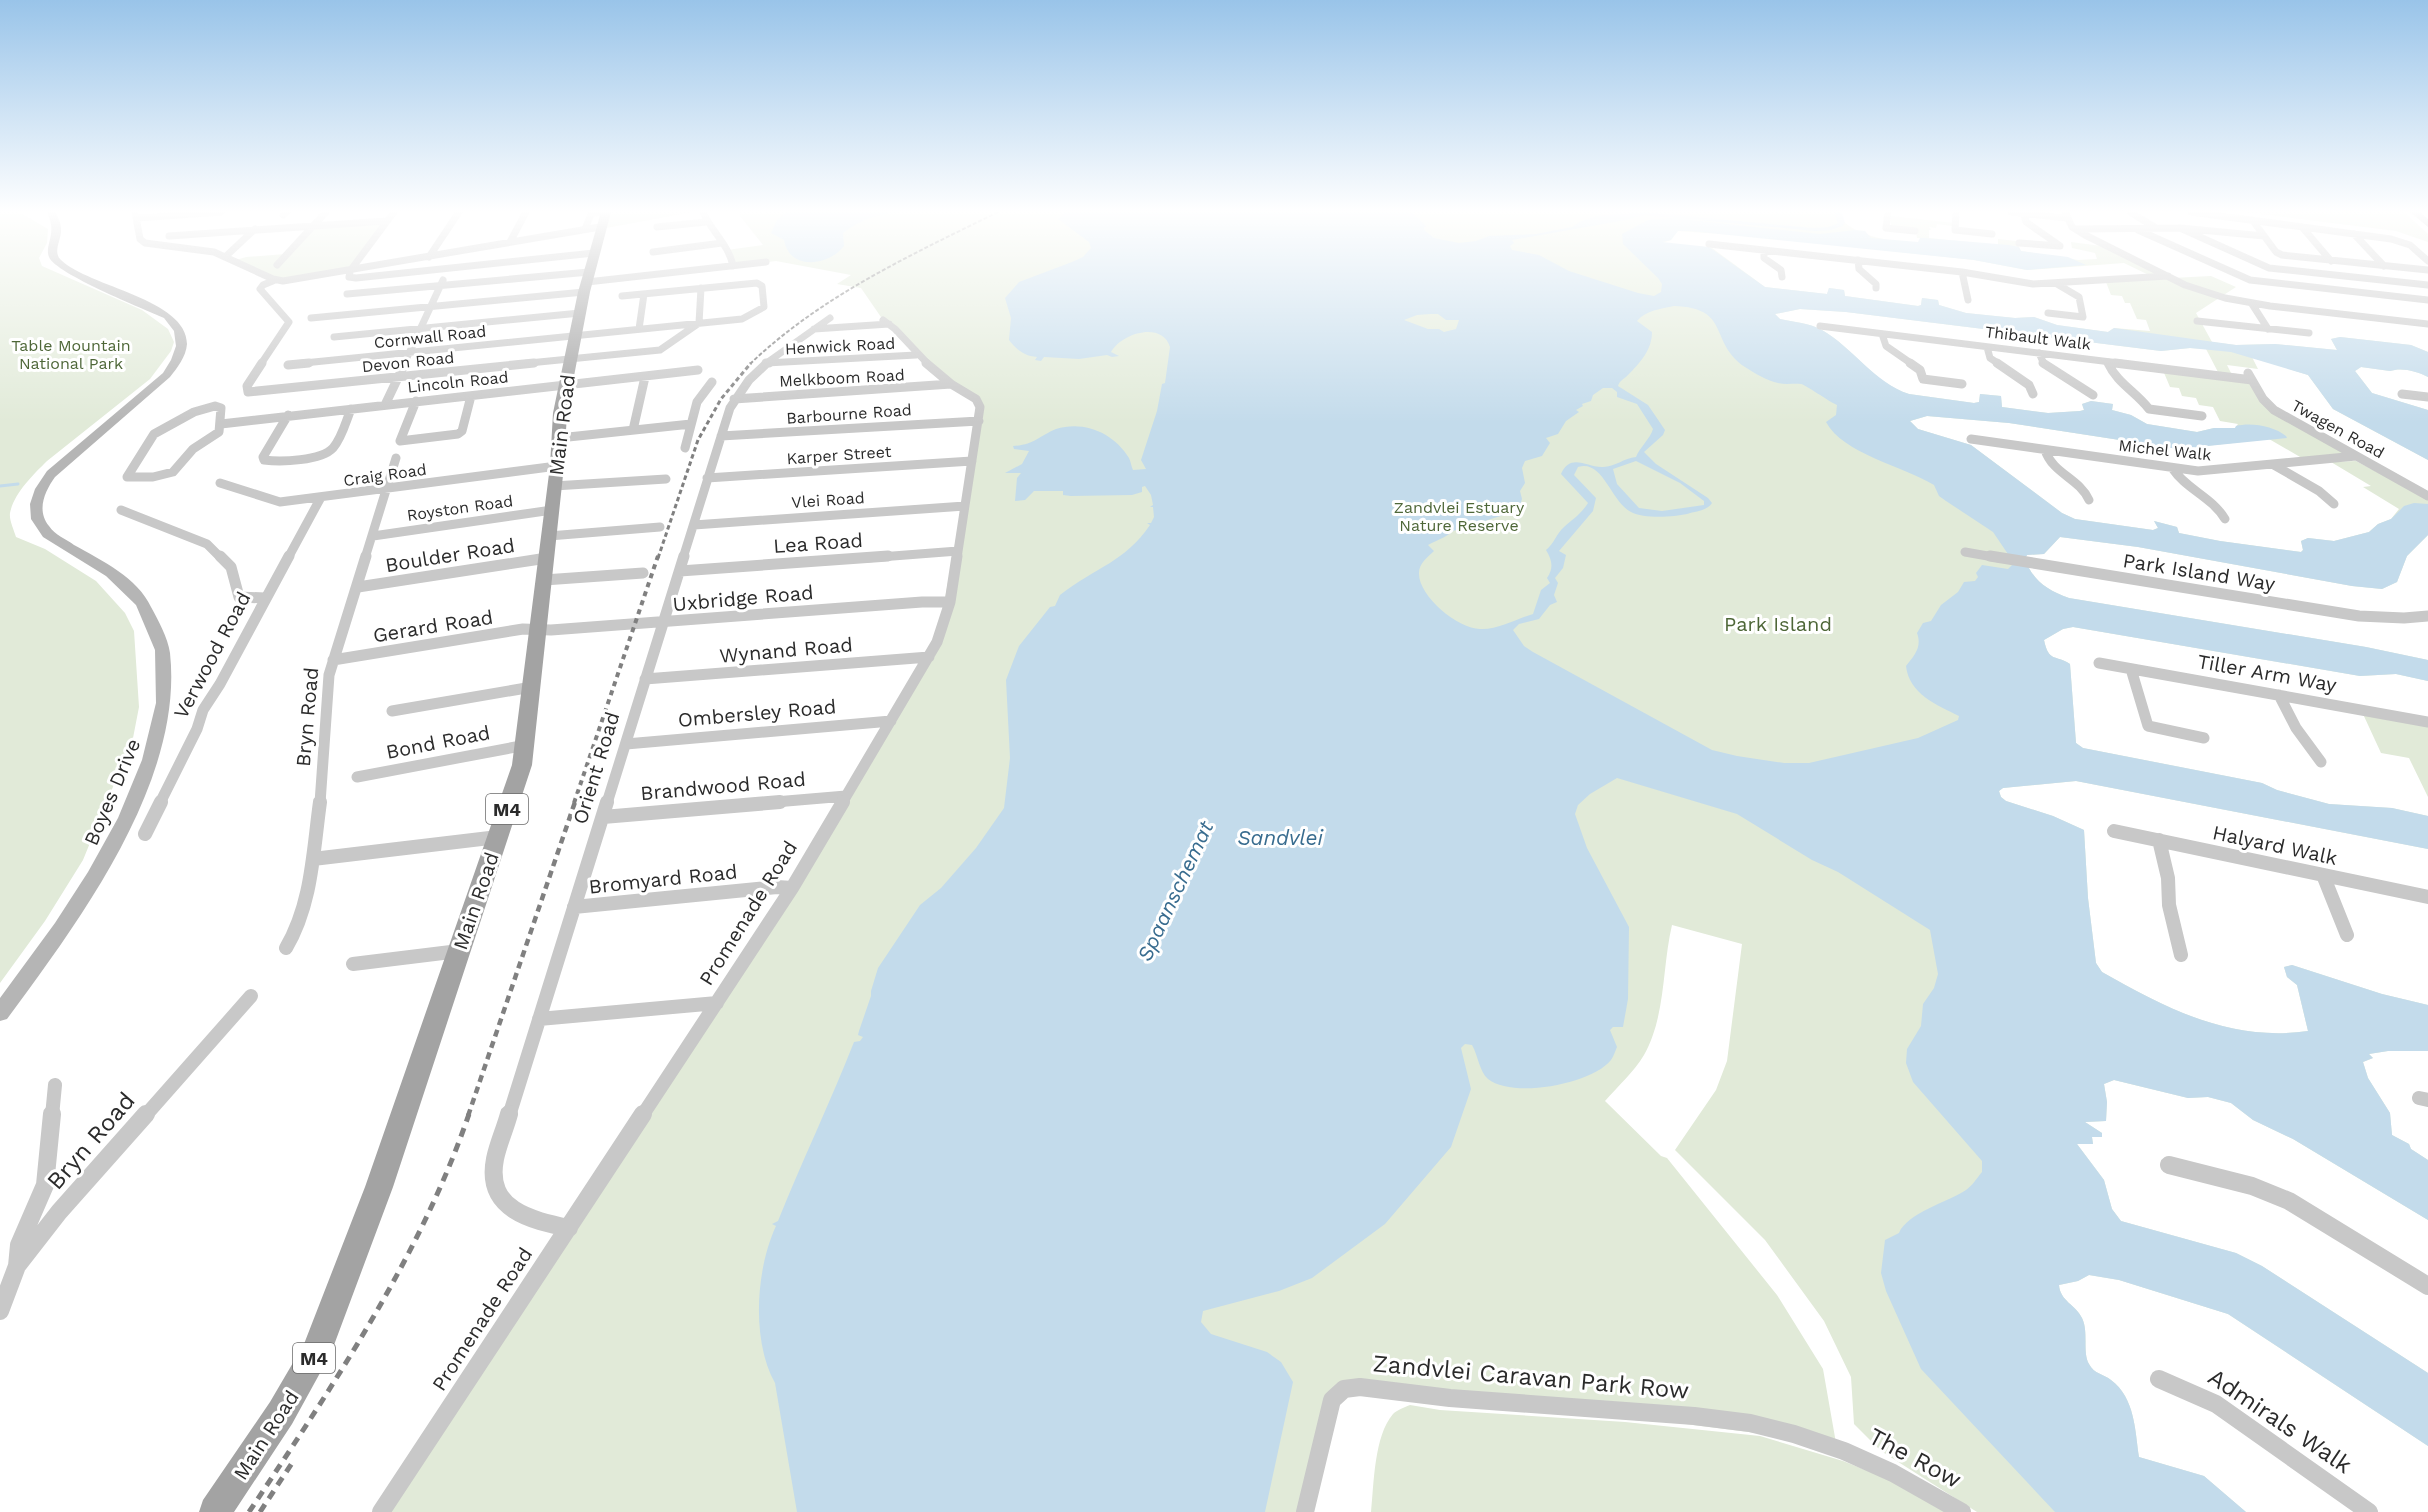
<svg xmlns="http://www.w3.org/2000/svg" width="2428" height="1512" viewBox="0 0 2428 1512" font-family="'Work Sans',sans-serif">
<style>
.green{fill:#e1ead8;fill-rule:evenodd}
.water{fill:#c3dbeb;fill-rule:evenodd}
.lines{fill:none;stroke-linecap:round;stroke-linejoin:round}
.stream{stroke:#c3dbeb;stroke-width:3}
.canal{stroke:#c3dbeb;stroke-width:7}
.minor-far4{stroke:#c8c8c8;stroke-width:7}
.minor-far3{stroke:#c8c8c8;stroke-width:9}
.minor-far2{stroke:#c8c8c8;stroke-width:11}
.minor-far1{stroke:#c8c8c8;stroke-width:14}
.minor{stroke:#c8c8c8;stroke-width:18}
.secondary{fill:#b5b5b5;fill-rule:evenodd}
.primary{fill:#a3a3a3;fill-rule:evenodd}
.rail-far4{stroke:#808080;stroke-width:2;stroke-dasharray:4 2;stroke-linecap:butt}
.rail-far3{stroke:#808080;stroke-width:3;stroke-dasharray:4.5 3;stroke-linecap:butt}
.rail-far2{stroke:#808080;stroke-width:4;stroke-dasharray:5 4.5;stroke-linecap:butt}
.rail-far1{stroke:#808080;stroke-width:4.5;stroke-dasharray:7 5;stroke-linecap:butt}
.rail{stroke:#808080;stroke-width:5;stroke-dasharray:9 7;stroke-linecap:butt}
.labels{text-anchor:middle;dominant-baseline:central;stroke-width:6;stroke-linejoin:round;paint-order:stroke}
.far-street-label{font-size:16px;fill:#2b2b2b;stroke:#fff}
.far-park-label{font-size:16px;fill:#4e6738;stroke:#fff}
.shield{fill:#fff;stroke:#6b6b6b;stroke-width:1.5}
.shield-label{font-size:18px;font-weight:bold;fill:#2b2b2b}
.street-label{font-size:20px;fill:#2b2b2b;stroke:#fff}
.park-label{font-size:20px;fill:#4e6738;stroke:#fff}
.water-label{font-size:21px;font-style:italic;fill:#386c8f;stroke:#fff}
.near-street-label{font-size:24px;fill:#2b2b2b;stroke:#fff}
</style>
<rect width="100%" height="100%" fill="#fff"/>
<path class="green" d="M0,212H19L48,229L47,243L39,258L42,266L142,310L168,329L174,342L171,351L150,379L47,461C33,475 14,493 10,513C9,520 14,530 16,537L45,549L96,581L125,613L134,631L139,707L133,738L83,860L45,921L0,983Z
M611,212H693L606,228Z
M740,212H1837C1847,236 1895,243 1920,242V238H1917L1916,231L1891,227V216L1954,223L1952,226L1937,224L1936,228L1929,227L1931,230H1929V238L1998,245V239L2016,241L2021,251L2078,260L2097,259L2095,253L2072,248L2071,242L2101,246L2172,278L2211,276L2236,287L2196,313L2212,342L2236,345L2275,344L2337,350L2331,339L2340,337L2411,345L2428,352V377C2417,371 2401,367 2390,371L2361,367L2355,371L2372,393L2428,410V460L2333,409L2308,375L2252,357L2258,369L2227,365L2231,373L2244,375L2219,374L2206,349L2190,348L2161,351L1846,312L1800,309L1775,314L1780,319C1793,322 1810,323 1822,330C1852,347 1875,384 1909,394L1974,403L1979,402L1980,394L2001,396L2002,407L2048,413L2080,411L2084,410L2082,404L2091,401L2113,404L2112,410L2131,415L2147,424L2197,432L2214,428H2235L2238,424L2220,421L2213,407L2199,405L2196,398L2182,396L2179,388L2170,387L2162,368L2252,380L2263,399L2356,456L2307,461L2269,439L2178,449L2009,423L1927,416L1910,421L1918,429L1971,445L2062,513L2075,519L2153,530L2158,528L2154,521L2177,527L2179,533L2220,541L2301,552L2303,550L2301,541L2308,538L2334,541L2369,532L2378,524L2391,519L2399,509L2363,487L2371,486L2331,462L2356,461L2428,499V535L2407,556L2397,582L2382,589L2352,586L2138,547L2060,537L2044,554L2027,555L2025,559C2033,581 2047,590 2069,598L2366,647L2428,660V681L2396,674L2360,676L2073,627L2063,629L2044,640C2049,663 2055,654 2070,664L2076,743L2083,748L2262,783L2277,790L2329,804L2392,808L2428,816V849L2076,781L2003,788L1999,791L2001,797L2006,801L2053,816L2084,830L2088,898L2096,963L2102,972C2167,1009 2231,1042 2308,1031L2297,985L2287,977L2284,967L2292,965L2382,994L2428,1005V1051H2388L2369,1054L2373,1058L2363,1062L2368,1078L2390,1113L2392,1135L2409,1144L2411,1149L2428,1160V1220L2293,1139L2253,1120L2231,1103L2208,1097L2188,1098L2114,1080L2104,1084L2107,1102L2106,1121L2085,1122L2102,1133V1137H2092L2093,1144H2077L2104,1180L2112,1209L2121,1221L2236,1253L2262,1266L2428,1373V1446L2228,1314L2119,1280L2089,1275L2078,1281L2059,1285C2060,1301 2076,1305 2082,1318C2089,1332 2082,1352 2089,1364C2094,1374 2104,1374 2111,1380C2135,1398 2135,1430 2139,1457L2204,1476L2246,1512H1977L1881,1451L1854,1424L1851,1377L1824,1321L1765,1240L1675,1150L1716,1090L1727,1061L1742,944L1672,925C1662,967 1666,1016 1644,1055C1634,1072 1618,1086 1605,1101L1661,1156L1667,1158L1777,1295L1823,1369L1836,1443L1345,1381L1300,1512H381L717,1003L937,642L980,407L951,384L883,320L861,288L837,284L851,275L776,261L733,266L727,250L763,245L740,216ZM1678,231L1751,236L1974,260L2027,270L2124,263L2155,278L2106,282L2111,295L2122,296L2125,303H2130L2137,319L2146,320L2150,331L2114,328L2108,332L2057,325L2034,317L2015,318L1966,313L1939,305L1938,300L1922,298L1921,305L1918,306L1845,296L1844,290L1829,288L1827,294L1765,287L1712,248L1662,243L1671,240L1673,235Z
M2244,212H2404L2428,234V242L2396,231Z
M386,221L350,268L286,281L233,261L246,257L286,254L313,226Z
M2363,714L2428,725V797L2409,758L2381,753Z
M1410,1405L1440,1410L1625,1422L1760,1436L1843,1461L1918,1491L1951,1512H1371C1374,1484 1374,1436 1393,1414C1397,1410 1405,1407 1410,1405Z"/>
<path class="water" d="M787,212H902C880,213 859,220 843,233L844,246C829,266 789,271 784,240L771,233L777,220Z
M1065,212H1412L1427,227H1424V230L1434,238L1459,243L1476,241L1489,236L1536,234L1572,227L1581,221L1598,216L1644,212L1813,228L1829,227L1841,222L1843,226L1831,230L1815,231L1644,215L1626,220L1512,240L1514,243L1510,246L1512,250L1539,255L1569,271L1638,293L1654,296L1661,292L1662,284L1658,278L1623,244L1622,234L1648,220L1673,218L1820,234L1855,230L1865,231L1871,238L1918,242L1920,238H1925L2009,245L2019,247L2021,251L2068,257L2086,265L2027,270L1974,260L1690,231H1678L1671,240L1662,242L1709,247L1765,287L1827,294L1829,288L1844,290L1845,296L1918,306L1921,305L1922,298L1938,300L1939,305L1966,313L2015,318L2034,317L2057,325L2108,332L2114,328L2236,345L2275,344L2337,350L2331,339L2340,337L2411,345L2428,352V377C2417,371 2401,367 2390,371L2361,367L2355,371L2372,393L2428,410V460L2333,409L2308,375L2231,352L2190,348L2161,351L1846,312L1800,309L1775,314L1780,319C1793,322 1810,323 1822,330C1852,347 1875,383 1909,394L1974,403L1979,402L1980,394L2001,396L2002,407L2048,413L2080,411L2084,410L2082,404L2091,401L2113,404L2112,410L2131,415L2147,424L2197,432L2214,428H2235L2236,426C2251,422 2274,426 2286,436L2287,438L2178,449L2009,423L1927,416L1910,421L1918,429L1971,445L2062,513L2075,519L2153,530L2158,528L2154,521L2177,527L2179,533L2220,541L2301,552L2303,550L2301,541L2308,538L2334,541L2369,532L2378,524L2391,519L2404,506L2414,503L2428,504V535L2407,556L2397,582L2382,589L2352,586L2138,547L2060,537L2044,554L2027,555L2025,559C2033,581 2047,590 2069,598L2366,647L2428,660V681L2396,674L2360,676L2073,627L2063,629L2044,640C2049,663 2055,654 2070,664L2076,743L2083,748L2262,783L2277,790L2329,804L2392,808L2428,816V849L2076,781L2003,788L1999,791L2001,797L2006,801L2053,816L2084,830L2088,898L2096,963L2102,972C2167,1009 2231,1042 2308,1031L2297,985L2287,977L2284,967L2292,965L2382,994L2428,1005V1051H2388L2369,1054L2373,1058L2363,1062L2368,1078L2390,1113L2392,1135L2409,1144L2411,1149L2428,1160V1220L2293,1139L2253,1120L2231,1103L2208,1097L2188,1098L2114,1080L2104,1084L2107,1102L2106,1121L2085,1122L2102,1133V1137H2092L2093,1144H2077L2104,1180L2112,1209L2121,1221L2236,1253L2262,1266L2428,1373V1446L2228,1314L2119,1280L2089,1275L2078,1281L2059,1285C2060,1301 2076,1305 2082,1318C2089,1332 2082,1352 2089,1364C2094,1374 2104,1374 2111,1380C2135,1398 2135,1430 2139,1457L2204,1476L2246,1512H2055L1921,1369L1886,1291L1881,1273L1885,1240L1899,1233C1907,1213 1948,1202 1966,1190C1972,1186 1977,1178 1982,1172V1161L1913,1082L1906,1063L1907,1049L1921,1026L1923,1004L1934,988L1938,974L1930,930L1838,872L1812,860L1737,814L1617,778L1590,794L1578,805L1575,814L1587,848L1629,927L1628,999L1623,1027H1613L1610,1030L1617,1047C1615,1051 1614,1056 1611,1060C1592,1084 1513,1099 1488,1079C1479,1071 1478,1055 1472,1045L1465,1044L1461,1048L1471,1089L1451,1147L1385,1224L1312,1278L1279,1291L1203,1311L1201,1322L1211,1334L1267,1352L1281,1362L1293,1382L1265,1512H797L775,1383C751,1340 756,1269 776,1226L772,1224L778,1221C802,1161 830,1103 854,1042L860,1041L863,1037L858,1035L859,1031L871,996V991L878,968L920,905L941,888L976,848L1004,808L1010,758L1006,680L1019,646L1050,607L1055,606L1060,595C1096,567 1125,562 1150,525L1147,523H1151L1154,517L1153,507H1150L1153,505L1151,495L1145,486L1142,487V492L1132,495L1071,496L1063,495V491H1034L1025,500L1015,501L1017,478L1021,473H1005L1022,464L1029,451L1014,449L1013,446C1034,445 1039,436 1056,429C1084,420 1114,433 1129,458C1131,462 1131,466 1133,470L1146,469L1141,460L1157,411L1162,384L1165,383L1170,347C1162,321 1122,333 1111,352L1119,356L1112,357L1107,355L1079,359L1044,357L1041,361L1035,360L1037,357C1024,356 1017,350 1009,340L1011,318L1005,298L1019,282L1072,262L1083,257L1091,248L1089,242L1058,219ZM1674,306C1732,308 1708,342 1745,367C1754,373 1768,381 1778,383C1786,385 1794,383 1801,384C1806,385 1828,401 1837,405L1836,415L1826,422C1843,454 1905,467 1934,485L1939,496L1946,501L1993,532L2014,563L2008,569L1982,565L1976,573L1978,577L1975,581L1964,582L1958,592L1941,605L1931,621L1923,623L1917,633C1922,647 1915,655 1906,666C1909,694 1937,705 1959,716L1958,720L1918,738L1809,763H1784L1737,756L1712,750L1533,652L1524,646L1513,630L1519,624L1539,619L1550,605L1557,602L1554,595L1558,583L1555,578L1563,568L1566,555L1559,551L1593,511L1596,498L1574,475L1578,467C1603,459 1611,502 1631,512C1644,519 1673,517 1687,514C1696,511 1707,511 1712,503L1708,498L1656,464L1644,452L1663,435L1665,430L1648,405L1618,386C1620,380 1623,380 1628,375C1640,363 1652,350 1652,332L1637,321C1646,310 1661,309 1674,306ZM1430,314H1438L1446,320H1459L1456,329L1444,332L1439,329H1428L1404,320L1417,315ZM1603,388H1612L1617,392V397L1637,404L1653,429C1650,439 1640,447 1636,457C1624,458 1615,467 1603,467C1587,468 1571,452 1561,474L1588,503C1581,514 1573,519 1564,527C1556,534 1554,544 1546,550C1552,560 1554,568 1547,578L1550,583L1541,590L1533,614C1516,619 1498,630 1480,629C1458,629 1418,596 1419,573C1419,563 1428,557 1434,551L1428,545C1437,540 1445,538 1453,531L1510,513L1519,509L1522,499L1520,491L1525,483L1522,468L1525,461L1542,456L1550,443L1546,438L1558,434L1566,421L1579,412L1576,410L1583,406L1582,404L1591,401L1593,395ZM1636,461L1680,483L1704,501V505L1662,511L1639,508L1617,484L1613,469Z"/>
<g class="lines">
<path class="stream" d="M0,486L18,484"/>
<path class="canal" d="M1838,212L1841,222"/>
<path class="minor-far4" d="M135,212L140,239L145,243L214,252L273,279L283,281L600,227
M703,212C711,231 729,245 733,266
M1888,212L1886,228L1915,231
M1956,212L1955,230L1992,234
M2011,212L2067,218
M2023,212L2026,222L2059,245
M2065,212L2072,227L2085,235L2185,285L2225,298L2270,306L2428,324
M2130,212L2156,228
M2191,212L2391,239L2410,245L2428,261
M592,213L604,212
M283,215L287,212
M137,218L221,212
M2253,221L2276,252L2282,255L2428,270
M657,227L706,222
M2302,227L2331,261
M2180,228L2269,268L2428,285
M585,229L592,212
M2076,229L2180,228L2264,236
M2138,230L2250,280L2428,300
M2354,234L2384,266
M169,236L386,221
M510,242L526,212
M2019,243L2060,246
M1709,244L1962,272L2033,284L2168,276
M1764,250V258L1781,270L1782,277
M653,252L722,243
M225,257L255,229
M429,257L459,212
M1858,260L1859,269L1876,284V288
M277,265L326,212
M350,271L394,212
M350,272L349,277L356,278L594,253
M1962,272L1968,300
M587,282L766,262
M347,294L589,272
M2252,304L2268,329
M2048,313L2083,317L2079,297L2057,284
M311,318L584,292
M883,320L895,329L928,364
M2197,321L2309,333
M1820,326L2127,364
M639,329L644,294
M814,329L889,324
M1882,334L1886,346L1912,364
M334,337L580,313
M1987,347L1990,358L1999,364
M2039,353L2044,364
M2108,362L2109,364
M766,363L916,355
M261,364L289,322L260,289L263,285L275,280
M294,364L742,319L764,307L762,286L757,283L622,296
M404,364L443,280
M519,364L660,350L699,323L701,288
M765,364L830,318"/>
<path class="minor-far3" d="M262,363L247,386L248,392L534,363
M766,363H769
M926,363L951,384L976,399L980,407L957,558
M1910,363L1920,370L1923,379L1962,384
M1997,363L2029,385L2033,394
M2043,363L2093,395
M2108,363C2117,383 2136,392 2149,409L2202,416
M2115,363L2252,380
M288,365L309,363
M2248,373L2263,399L2274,410L2428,496
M2402,394L2428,397
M734,399L951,384
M416,401L400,441L458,434L462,431L471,396
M385,405L405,363
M215,406L221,408L219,432L193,449L173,472L153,477H127L154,434L194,412Z
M288,415L263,457L264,460C281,462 321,461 333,448C342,438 346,421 351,409
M221,424L698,370
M633,430L645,377
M721,436L979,421
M559,438L691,424
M1971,439L2198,471L2356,456
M685,448L697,402L712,382
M2045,450C2053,474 2079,478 2089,500
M2274,465L2319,491L2334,504
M2172,468C2186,489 2212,497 2225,519
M707,478L972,461
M220,483L280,502L557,466
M554,486L666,479
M121,510L207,544L221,558
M694,525L965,506
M373,536L552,510
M549,536L660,527
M1965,552L1999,558
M288,558L320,499
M365,558L396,458
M683,558L730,408L749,380L767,363
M867,558L958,551"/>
<path class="minor-far2" d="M220,556L231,567L239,597L265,598
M1990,556L2359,616L2404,618L2428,616
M680,571L888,556
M544,580L643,573
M358,587L547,558
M333,660L523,629L551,630L922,602H950
M2099,663L2428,722
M2131,669L2148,726L2204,738
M645,679L929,657
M2279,695L2296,728L2321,762
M392,711L532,687
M626,744L891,721
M357,777L526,745
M160,803L197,729L203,710L220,684L289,556
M320,803L329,675L366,556
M607,803L684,556
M763,803L846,796
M842,803L937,642L950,602L957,556"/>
<path class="minor-far1" d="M603,817L780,802
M2114,831L2428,897
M145,834L161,802
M2159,840L2168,878L2169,905L2181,955
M313,859L498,837
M2323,875L2347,935
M574,907L777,887L792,888
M286,948C312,904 313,852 320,802
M353,964L459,951
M539,1019L717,1003
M2419,1098L2428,1100
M52,1116L55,1085
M145,1116L251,996
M509,1116L607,802
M642,1116L792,888L843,802"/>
<path class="minor" d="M509,1114C505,1129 498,1144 495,1159C485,1210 531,1220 569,1228
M2169,1165L2252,1186L2289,1201L2428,1286
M17,1266L19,1245L45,1185L52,1114
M0,1311L17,1266L59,1212L146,1114
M2159,1379L2216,1404L2369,1512
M381,1512L643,1114
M1305,1512L1332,1400L1344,1389L1360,1387L1450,1398L1694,1416L1750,1423L1794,1434L1844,1451L1893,1473L1962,1512"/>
<path class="secondary" d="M47,212H55C58,217 61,223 61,229C62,239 52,252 61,260C89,287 187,299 187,344C186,357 177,368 170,377L55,477C45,491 36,510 49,526C55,535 66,539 74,545C101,560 138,578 151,607C158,620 168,638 170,653C184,781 80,920 7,1019L0,1021V998L55,923L88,872L118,818L142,760L156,703L155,650L136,605L106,576L43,537L31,519L30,504L35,489L47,471L163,373L171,360L176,346L174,331L164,318C144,309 56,274 49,257C44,245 58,234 47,212Z"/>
<path class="primary" d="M601,212H611L590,292L567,413L564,466L532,765L393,1187L331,1353L292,1424L234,1512H199L203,1500L270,1402L304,1344L365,1187L512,765L550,466L553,413L578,292Z
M2410,212H2420L2428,219V227Z"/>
<path class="rail-far4" d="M750,364C821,296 911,255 998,212"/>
<path class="rail-far3" d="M658,558L698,440L721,399L751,363"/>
<path class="rail-far2" d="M574,803L658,556"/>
<path class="rail-far1" d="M468,1116L575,802"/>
<path class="rail" d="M249,1512C332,1387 420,1257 469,1114
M260,1512L294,1460"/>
</g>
<linearGradient id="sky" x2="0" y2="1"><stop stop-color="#99c4e9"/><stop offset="0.5" stop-color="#fff"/><stop offset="1" stop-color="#fff" stop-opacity="0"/></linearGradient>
<rect width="2428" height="423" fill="url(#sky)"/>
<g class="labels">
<g class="far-street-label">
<text transform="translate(430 337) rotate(-6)">Cornwall Road</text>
<text transform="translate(2038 338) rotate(7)">Thibault Walk</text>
<text transform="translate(840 346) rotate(-3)">Henwick Road</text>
<text transform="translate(408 362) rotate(-6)">Devon Road</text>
<text transform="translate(842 378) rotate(-3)">Melkboom Road</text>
<text transform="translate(458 382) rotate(-6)">Lincoln Road</text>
<text transform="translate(849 414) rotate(-4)">Barbourne Road</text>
<text transform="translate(2338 429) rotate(29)">Twagen Road</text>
<text transform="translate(2165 450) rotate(6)">Michel Walk</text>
<text transform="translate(839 455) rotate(-4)">Karper Street</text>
<text transform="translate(385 475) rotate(-8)">Craig Road</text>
<text transform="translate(828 500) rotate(-4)">Vlei Road</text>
<text transform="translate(460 508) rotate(-8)">Royston Road</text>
</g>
<g class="far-park-label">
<text x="71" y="345">Table Mountain<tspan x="71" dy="18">National Park</tspan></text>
<text x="1459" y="507">Zandvlei Estuary<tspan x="1459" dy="18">Nature Reserve</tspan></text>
</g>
<g class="shield">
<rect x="486" y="794" width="42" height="30" rx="4.5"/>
<rect x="293" y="1343" width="42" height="30" rx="4.5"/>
</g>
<g class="shield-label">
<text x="507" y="809">M4</text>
<text x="314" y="1358">M4</text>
</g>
<g class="street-label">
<text transform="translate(562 425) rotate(-83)">Main Road</text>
<text transform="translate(818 543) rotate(-4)">Lea Road</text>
<text transform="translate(450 555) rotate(-9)">Boulder Road</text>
<text transform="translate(2199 572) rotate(9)">Park Island Way</text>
<text transform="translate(743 598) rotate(-5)">Uxbridge Road</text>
<text transform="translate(433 626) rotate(-9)">Gerard Road</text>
<text transform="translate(786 650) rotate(-5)">Wynand Road</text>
<text transform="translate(212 655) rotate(-62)">Verwood Road</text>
<text transform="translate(2267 673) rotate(10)">Tiller Arm Way</text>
<text transform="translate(757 713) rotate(-5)">Ombersley Road</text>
<text transform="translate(307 717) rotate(-85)">Bryn Road</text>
<text transform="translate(438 742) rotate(-11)">Bond Road</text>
<text transform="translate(596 768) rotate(-73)">Orient Road</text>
<text transform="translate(723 786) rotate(-5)">Brandwood Road</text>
<text transform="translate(112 792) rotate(-67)">Boyes Drive</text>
<text transform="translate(2275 845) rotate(12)">Halyard Walk</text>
<text transform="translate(663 879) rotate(-6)">Bromyard Road</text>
<text transform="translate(476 901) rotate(-71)">Main Road</text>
<text transform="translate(748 913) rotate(-58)">Promenade Road</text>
<text transform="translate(482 1319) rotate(-57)">Promenade Road</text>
<text transform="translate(266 1435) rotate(-57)">Main Road</text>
</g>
<g class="park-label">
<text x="1778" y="624">Park Island</text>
</g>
<g class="water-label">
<text x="1280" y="837">Sandvlei</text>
<text transform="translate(1175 891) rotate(-65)">Spaanschemat</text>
</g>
<g class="near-street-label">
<text transform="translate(91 1141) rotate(-49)">Bryn Road</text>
<text transform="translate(1531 1377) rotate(5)">Zandvlei Caravan Park Row</text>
<text transform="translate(2280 1421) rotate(34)">Admirals Walk</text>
<text transform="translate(1915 1458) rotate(28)">The Row</text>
</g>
</g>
</svg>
